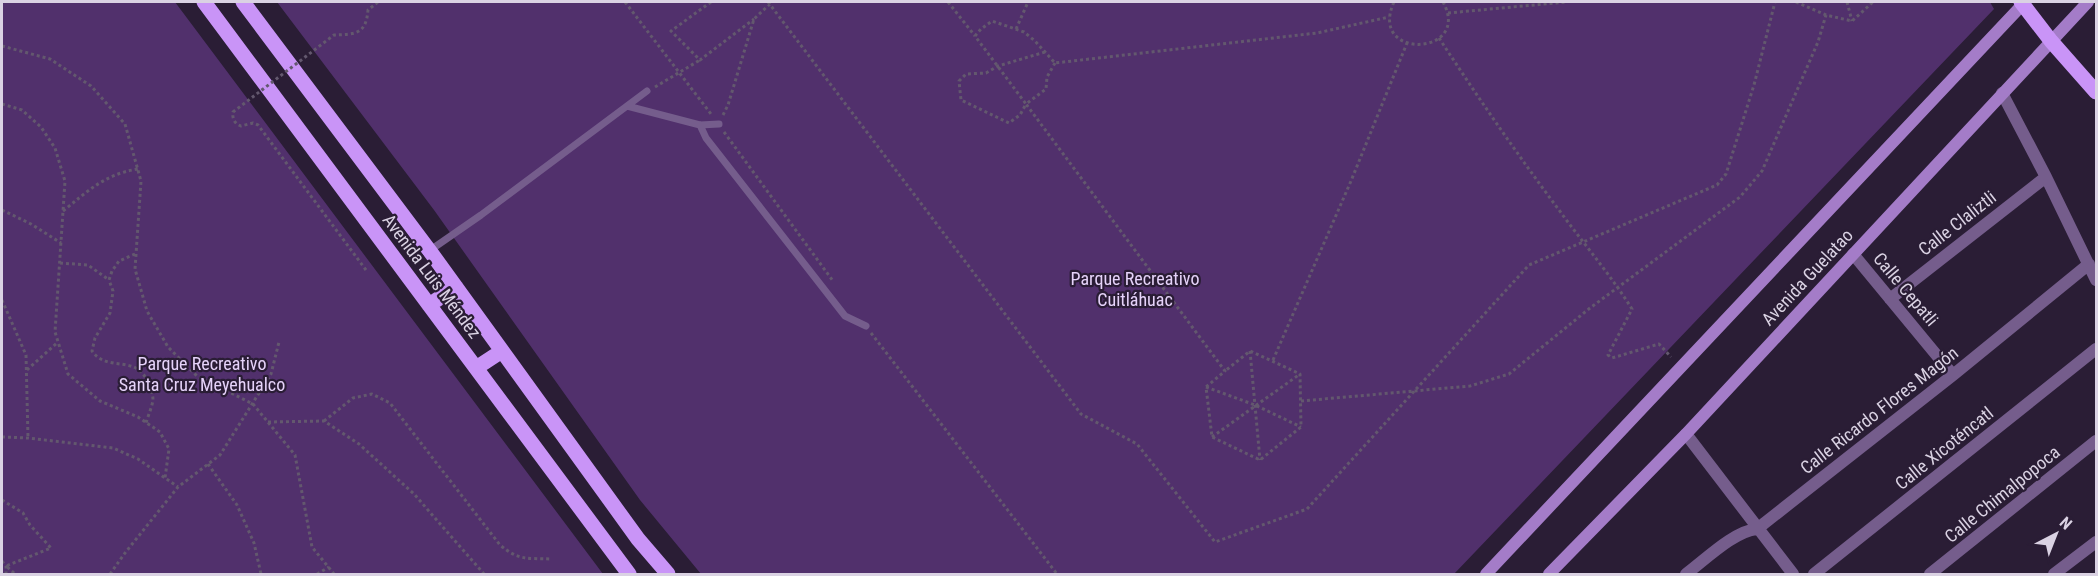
<svg xmlns="http://www.w3.org/2000/svg" width="2098" height="576" viewBox="0 0 2098 576" font-family="'Roboto Condensed',sans-serif">
<style>
.green{fill:#51306c}
.lines{fill:none;stroke-linecap:round;stroke-linejoin:round}
.path{stroke:#63586e;stroke-width:3;stroke-dasharray:3 3;stroke-linecap:butt}
.service{stroke:#755d8c;stroke-width:7}
.minor{stroke:#755d8c;stroke-width:12}
.secondary{stroke:#a47cc8;stroke-width:12}
.primary{stroke:#c994f7;stroke-width:15}
.path-bridge{stroke:#63586e;stroke-width:3;stroke-dasharray:3 3;stroke-linecap:butt}
.labels{text-anchor:middle;dominant-baseline:central;stroke-width:4.5;stroke-linejoin:round;paint-order:stroke}
.street-label{font-size:18px;fill:#dad2e3;stroke:#2a1d35}
.park-label{font-size:18px;fill:#e6d3fa;stroke:#2a1d35}
</style>
<rect width="100%" height="100%" fill="#2a1d35"/>
<path class="green" d="M2,2H175L603,574H2Z
M277,2H1990L1994,9L1454,574H701L640,500L434,210Z"/>
<g class="lines">
<path class="path" d="M625,2L711,114
M711,2L671,31L700,60L754,19
M768,2L1081,414L1137,444L1215,542L1307,509L1529,265L1717,185L1726,174L1754,85L1775,2
M948,2L975,36
M1394,2C1367,61 1473,56 1443,2
M1796,2L1826,15L1852,21L1873,2
M1847,2L1852,21
M1448,13L1566,2
M1016,29L1028,2
M1439,38C1477,96 1517,154 1559,210C1583,243 1610,274 1632,309L1608,355L1612,358L1659,344L1671,357
M2,46L50,59L91,86L125,124L141,181L135,269L147,311L168,347L197,376L253,404L295,455L312,547L334,574
M1045,52L998,66L986,73L966,74L959,81L961,100L1009,123L1020,115L1026,104L1225,371L1206,387L1212,437L1260,460L1301,427L1300,374L1250,351L1225,371
M1055,63L1047,77L1046,89L1026,104L975,36L981,29L992,21L1024,32L1035,41L1055,63L1317,33L1389,17
M655,87L700,60
M2,104L22,110L41,127L55,148L65,181L55,332L68,374L100,401L138,417L160,432L169,449L165,478
M723,115L728,105L754,19L772,2
M724,132L833,281
M2,210L31,224L61,243
M63,211C88,191 105,174 138,169
M135,254L119,261L112,271L109,280L113,291L110,313L95,338L92,351C108,374 139,352 149,386C151,390 153,395 153,400C152,407 148,416 146,423
M60,263L88,265L109,280
M2,300L26,355L28,438
M871,333L1057,574
M1250,351L1260,460
M1273,360L1351,181L1407,43
M27,370L58,342
M1206,387L1255,405L1301,427
M1301,401L1470,386L1509,374L1590,308L1740,197L1762,171L1818,42L1826,15
M324,421L353,398L372,394L390,403L500,545C519,561 527,558 551,559
M268,422L324,421L359,444L414,494L484,574
M2,437L28,438L113,448L138,459L178,487
M1212,437L1300,374
M208,464L237,505L254,543L261,574
M2,500L23,513L30,525L51,548L6,566L15,574
M2,561L6,566V574
M110,574L125,553L178,487L220,455L271,374L279,342
M317,574L329,567"/>
<path class="service" d="M627,106L700,125L719,124
M700,125L706,138L845,316L866,326
M429,251L481,215L647,91"/>
<path class="minor" d="M2002,93L2046,177L2096,280
M1853,254L1953,375
M1890,299L2046,177
M1686,434L1793,574
M1686,574C1705,560 1734,531 1757,529L1953,375L2089,264
M1814,574L2096,349
M1930,574L2096,441
M2054,574L2096,542"/>
<path class="secondary" d="M1486,574L2025,2
M1549,574L1686,434L2088,2"/>
<path class="primary" d="M204,2L629,574
M243,2L432,254L638,539L668,574
M2021,2L2051,41L2096,92
M429,305L456,287
M476,368L502,351"/>
<path class="path-bridge" d="M366,270L258,125L253,123L241,126C235,124 232,119 233,112L334,35C355,34 366,35 368,10L378,2"/>
</g>
<g class="labels">
<g class="street-label">
<text transform="translate(1957 223) rotate(-38)">Calle Claliztli</text>
<text transform="translate(432 276) rotate(53)">Avenida Luis Méndez</text>
<text transform="translate(1807 277) rotate(-47)">Avenida Guelatao</text>
<text transform="translate(1906 289) rotate(50)">Calle Cepatli</text>
<text transform="translate(1879 410) rotate(-38)">Calle Ricardo Flores Magón</text>
<text transform="translate(1944 448) rotate(-39)">Calle Xicoténcatl</text>
<text transform="translate(2002 494) rotate(-39)">Calle Chimalpopoca</text>
</g>
<g class="park-label">
<text x="1135" y="278">Parque Recreativo<tspan x="1135" dy="21">Cuitláhuac</tspan></text>
<text x="202" y="363">Parque Recreativo<tspan x="202" dy="21">Santa Cruz Meyehualco</tspan></text>
</g>
</g>
<rect width="2098" height="576" fill="none" stroke="#dad2e3" stroke-width="6"/>
<g transform="translate(2056 534) rotate(42)" stroke="#2a1d35" stroke-width="4.5" paint-order="stroke">
<path d="M0-4.5L10 22L0 15L-10 22Z" fill="#dad2e3"/>
<text y="-9" font-size="16" font-weight="bold" text-anchor="middle" fill="#dad2e3">N</text>
</g>
</svg>
